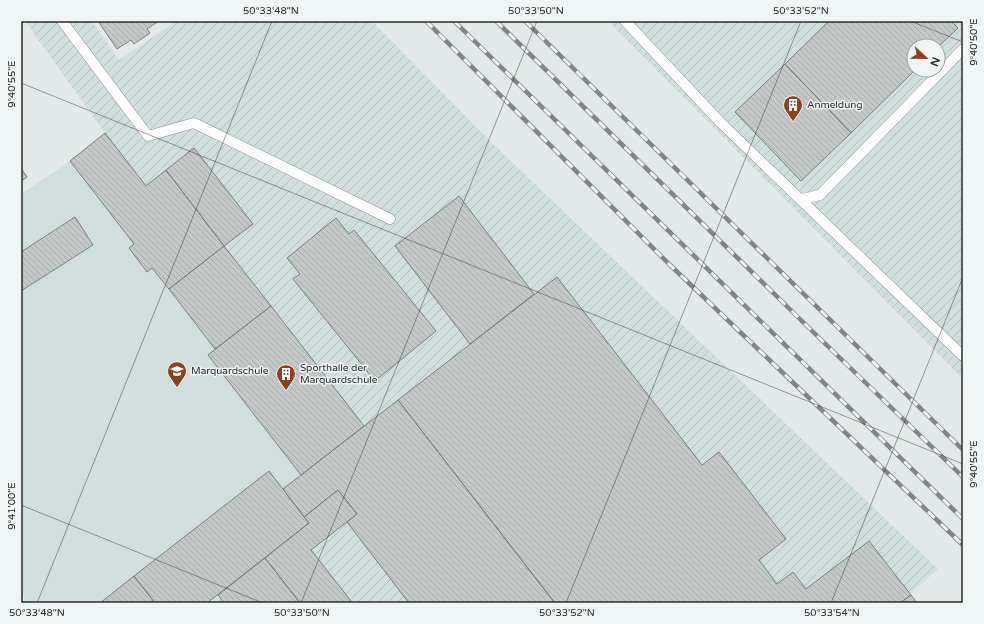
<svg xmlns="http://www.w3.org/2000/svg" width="984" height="624" viewBox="0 0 984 624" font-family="'Varela Round',sans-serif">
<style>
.built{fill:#d0dedd}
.industrial{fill:url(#industrial-furrows);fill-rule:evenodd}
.building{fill:url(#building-back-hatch);stroke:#797e7e}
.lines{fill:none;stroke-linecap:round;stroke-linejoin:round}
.lane-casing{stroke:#8c9190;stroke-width:11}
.lane{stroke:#fff;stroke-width:10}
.rail-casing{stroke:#828585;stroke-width:4.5}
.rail{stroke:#f0f5f5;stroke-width:3;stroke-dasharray:9;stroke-linecap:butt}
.ticks{fill:none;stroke:#2a2c2b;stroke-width:1;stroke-opacity:0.45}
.labels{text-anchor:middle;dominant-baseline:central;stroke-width:3;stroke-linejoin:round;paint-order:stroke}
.poi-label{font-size:10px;fill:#2a2c2b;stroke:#f0f5f5;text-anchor:start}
.neatline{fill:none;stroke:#2a2c2b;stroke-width:1.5}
.ticks-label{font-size:10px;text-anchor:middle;fill:#2a2c2b}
</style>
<defs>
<pattern id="industrial-furrows" width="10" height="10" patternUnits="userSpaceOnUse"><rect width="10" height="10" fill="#d0dedd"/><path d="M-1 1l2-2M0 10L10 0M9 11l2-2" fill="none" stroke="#b3bfbe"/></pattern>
<pattern id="building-back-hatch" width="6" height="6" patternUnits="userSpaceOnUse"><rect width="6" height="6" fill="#c4c9c8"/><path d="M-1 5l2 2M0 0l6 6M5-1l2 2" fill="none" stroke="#a9adac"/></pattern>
</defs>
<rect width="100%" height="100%" fill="#e3e8e8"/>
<path class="built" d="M70,161L215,349L271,306L364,426L283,489L269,472L100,603H26L21,586V194Z"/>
<path class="industrial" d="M25,21H92L119,60L177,21H372L493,144L938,569L900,603H100L269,471L283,489L364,426L166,170L146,186L105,133Z
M608,21H963V379ZM914,46H938V70H914Z"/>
<path class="building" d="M98,21H159L147,29L150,33L134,44L131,40L117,49Z
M829,21H951L958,28L938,47L914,46L915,70L851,133L785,64Z
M785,64L851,133L801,181L735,112Z
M105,133L146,186L166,170L224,246L169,289L152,268L147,272L129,248L134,244L70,161Z
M194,148L253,224L224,246L166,170Z
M21,168L27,177L21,181Z
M459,196L534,294L470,344L395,246Z
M75,217L93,245L21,291V252Z
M336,218L349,234L354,230L436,331L375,381L293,279L300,274L287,258Z
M224,246L271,306L215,349L169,289Z
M557,277L702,465L719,452L786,539L759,560L777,584L793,572L806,589L869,541L911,595L900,603H555L398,400Z
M271,306L364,426L301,475L208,355Z
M398,400L543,588L555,603H409L347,522L357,514L338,490L304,517L283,489Z
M269,471L309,523L207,603H155L134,576Z
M338,490L357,514L311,550L351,601L348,603H300L265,558L309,523L304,517Z
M265,558L300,603H224L218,595Z
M134,576L155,603H100Z
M911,595L917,603H900Z"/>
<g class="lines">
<defs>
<path id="lane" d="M62,21L148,136L194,123L390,219
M625,21L721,123L963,356
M802,199L820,195L963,49"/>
</defs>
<use href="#lane" class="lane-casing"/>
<use href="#lane" class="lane"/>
<defs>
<path id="rail" d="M426,21L669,264L963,545
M454,21L963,519
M496,21L808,327L963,477
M525,21L963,450"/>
</defs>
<use href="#rail" class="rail-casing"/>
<use href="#rail" class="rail"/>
</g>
<path class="ticks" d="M910,21L963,42M21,83L963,464M21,505L263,603M37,603L272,21M301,603L537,21M566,603L801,21M831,603L963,277"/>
<defs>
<symbol id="building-pin" viewBox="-11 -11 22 30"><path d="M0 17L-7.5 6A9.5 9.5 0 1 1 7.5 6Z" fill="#8a4222" stroke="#f0f5f5"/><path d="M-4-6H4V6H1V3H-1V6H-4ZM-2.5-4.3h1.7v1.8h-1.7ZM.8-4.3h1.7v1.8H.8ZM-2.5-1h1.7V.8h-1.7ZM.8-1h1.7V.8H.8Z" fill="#fff"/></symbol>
<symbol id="school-pin" viewBox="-11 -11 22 30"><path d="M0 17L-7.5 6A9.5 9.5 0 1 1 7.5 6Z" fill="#8a4222" stroke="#f0f5f5"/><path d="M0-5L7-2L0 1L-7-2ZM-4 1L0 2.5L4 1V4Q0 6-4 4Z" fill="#fff"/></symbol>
</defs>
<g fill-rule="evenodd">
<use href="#building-pin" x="782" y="94" width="22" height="30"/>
<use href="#school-pin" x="166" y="360" width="22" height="30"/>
<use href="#building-pin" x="275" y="363" width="22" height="30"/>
</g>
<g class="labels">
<g class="poi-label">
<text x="807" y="105">Anmeldung</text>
<text x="300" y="368">Sporthalle der<tspan x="300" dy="12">Marquardschule</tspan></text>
<text x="191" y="371">Marquardschule</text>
</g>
</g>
<rect width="984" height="624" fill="none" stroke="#f0f5f5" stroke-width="44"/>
<g transform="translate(926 58) rotate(112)"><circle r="19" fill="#f0f5f5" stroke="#a1a5a4"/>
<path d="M0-3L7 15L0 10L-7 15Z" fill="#8a4222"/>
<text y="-6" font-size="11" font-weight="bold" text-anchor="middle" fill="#2a2c2b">N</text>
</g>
<rect x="22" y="22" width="940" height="580" class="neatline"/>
<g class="ticks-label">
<text x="271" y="14">50°33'48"N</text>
<text x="536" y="14">50°33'50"N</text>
<text x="801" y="14">50°33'52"N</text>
<text transform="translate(973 42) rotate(-90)" y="4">9°40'50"E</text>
<text transform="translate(11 84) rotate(-90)" y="4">9°40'55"E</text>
<text transform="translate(973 464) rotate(-90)" y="4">9°40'55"E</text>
<text transform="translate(11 506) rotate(-90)" y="4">9°41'00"E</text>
<text x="37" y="616">50°33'48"N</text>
<text x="302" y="616">50°33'50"N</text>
<text x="567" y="616">50°33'52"N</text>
<text x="832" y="616">50°33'54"N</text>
</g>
</svg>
